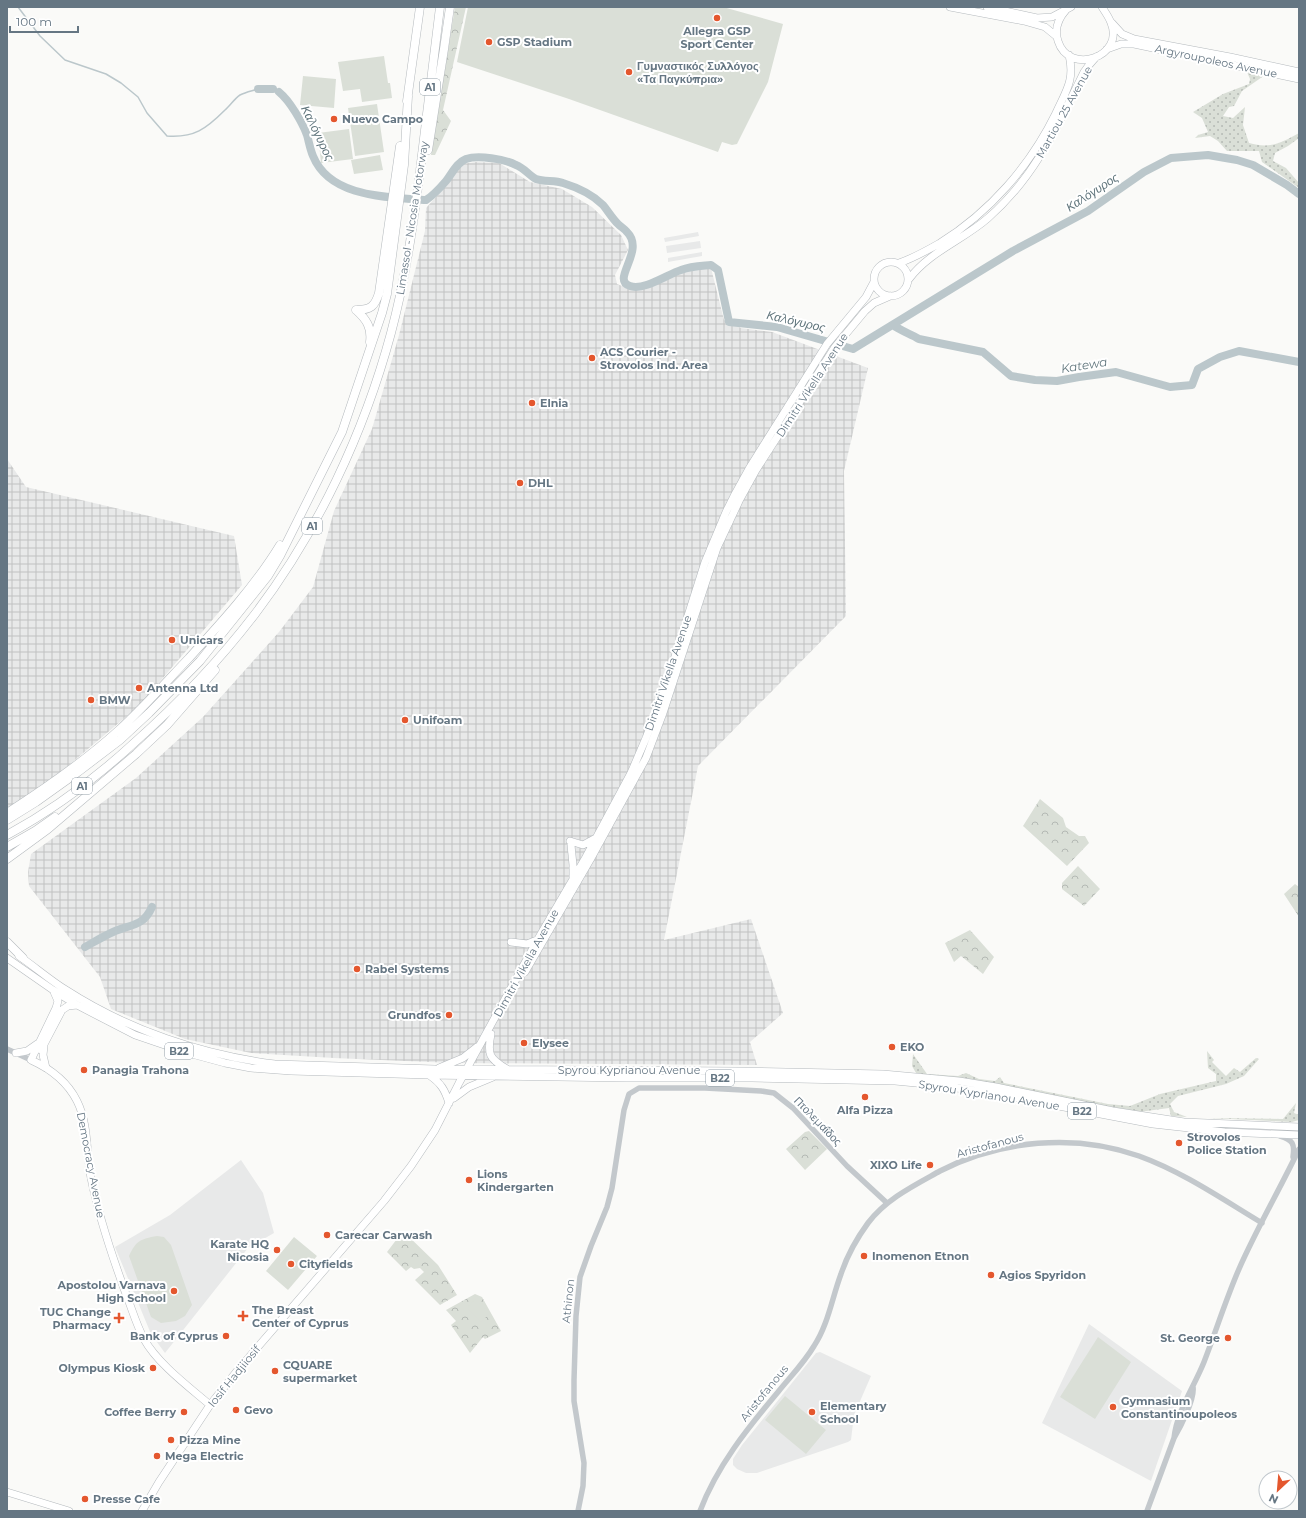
<svg xmlns="http://www.w3.org/2000/svg" width="1306" height="1518" viewBox="0 0 1306 1518" font-family="Montserrat,sans-serif">
<style>
.built{fill:#e8e9e9}
.industrial{fill:url(#industrial-grid)}
.grass{fill:url(#grass-dots)}
.forest{fill:url(#forest-crowns)}
.pitch{fill:#dadfd7}
.lines{fill:none;stroke-linecap:round;stroke-linejoin:round}
.stream{stroke:#bbc7cb;stroke-width:1.5}
.river{stroke:#bbc7cb;stroke-width:8}
.major-casing{stroke:#b5babe;stroke-width:8}
.highway-casing{stroke:#b4b9bd;stroke-width:9}
.minor{stroke:#c3c8cc;stroke-width:5.5}
.major{stroke:#fff;stroke-width:7}
.highway{stroke:#fff;stroke-width:8}
.poi-dot{fill:#e4572e;stroke:#fff;stroke-width:1.5}
.labels{text-anchor:middle;dominant-baseline:central;stroke-width:4;stroke-linejoin:round;paint-order:stroke}
.shield{fill:#fff;stroke:#939fa8;stroke-width:1}
.shield-label{font-size:10px;font-weight:bold;fill:#657683}
.poi-label{font-size:11px;font-weight:bold;fill:#657683;stroke:#fff;text-anchor:start}
.street-label{font-size:11px;fill:#657683;stroke:#fff}
.water-label{font-size:12px;font-style:italic;fill:#60757c;stroke:#fff}
</style>
<defs>
<pattern id="industrial-grid" width="8" height="8" patternUnits="userSpaceOnUse"><rect width="8" height="8" fill="#e8e9e9"/><path d="M0 4h8M4 0v8" fill="none" stroke="#c0c1c2"/></pattern>
<pattern id="grass-dots" width="8" height="8" patternUnits="userSpaceOnUse"><rect width="8" height="8" fill="#dadfd7"/><path d="M2 2h.1M6 6h.1" fill="none" stroke="#b4b9b4" stroke-width="1.8" stroke-linecap="round"/></pattern>
<pattern id="forest-crowns" width="20" height="18" patternUnits="userSpaceOnUse"><rect width="20" height="18" fill="#dadfd7"/><path d="M2 6a3 3 0 1 1 6 0M12 15a3 3 0 1 1 6 0" fill="none" stroke="#b4b9b4"/></pattern>
</defs>
<rect width="100%" height="100%" fill="#fafaf8"/>
<path class="built" d="M698,232L699,236L665,242L664,238Z
M700,241L701,248L667,253L666,246Z
M702,252V256L668,262V258Z
M241,1160L263,1193L274,1233L248,1248L165,1353L151,1334L115,1247L170,1215Z
M1089,1324L1182,1391L1151,1481L1042,1423Z
M820,1352L871,1376L854,1415L851,1440L848,1442L757,1473H746L737,1469L733,1465V1459L742,1445L816,1353Z"/>
<path class="industrial" d="M476,162L499,163L530,182L562,189L592,207L621,235L628,250L615,275L617,284L630,289L647,288L683,272L711,268L724,320L741,328L772,332L868,368L844,471L846,616L698,766L664,940L751,919L783,1013L750,1042L757,1065L453,1063L334,1058L251,1053L185,1039L111,1009L100,977L29,886L28,872L31,854L136,778L203,717L279,632L313,587L334,511L372,429L399,335L425,231L426,208L445,187L462,164Z
M7,459L26,487L234,536L242,585L140,705L49,782L7,808Z"/>
<path class="grass" d="M1247,72L1265,75L1242,91L1234,106L1229,107L1223,116L1233,118L1245,107L1243,125L1249,143C1270,149 1281,143 1299,133V138L1288,146L1275,153L1273,161L1286,168L1299,183V188L1262,162L1259,151H1227L1218,141L1210,136L1195,138L1198,135L1208,132L1202,118L1193,112L1223,94L1249,84L1250,79Z
M1207,1051L1214,1060L1212,1062L1226,1076L1234,1068L1240,1072L1256,1058L1259,1059L1244,1076L1226,1084L1178,1096L1170,1104L1174,1112L1187,1117L1171,1116L1169,1108L1139,1112L1012,1088L916,1073L912,1066L913,1054L927,1074L958,1076L966,1073L979,1079L995,1081L1000,1077L1004,1083L1108,1104L1130,1106L1160,1094L1216,1081V1074L1208,1068Z
M1296,1103L1294,1113L1299,1115V1120L1292,1122L1209,1118L1283,1119Z"/>
<path class="forest" d="M455,7H466L443,110L451,121L435,155H431Z
M1040,799L1063,818L1066,827L1079,836H1085L1089,843L1067,866L1023,826Z
M1078,866L1100,889L1084,906L1062,889V883Z
M1295,884L1299,887V917L1284,894Z
M970,930L994,957L983,974L961,956L954,962L945,943Z
M809,1131L827,1149L805,1170L786,1149L805,1132Z
M403,1231L438,1265L457,1295L440,1305L415,1280L424,1272L420,1268L414,1269L411,1267L406,1271L387,1252Z
M475,1294L482,1297L501,1331L485,1339L483,1337L470,1353L451,1325L456,1321L446,1310Z"/>
<path class="pitch" d="M468,7H723L783,24L768,82L737,144L732,145L722,142L718,152L569,99L457,62Z
M384,56L388,83H390L392,98L362,102L360,89L343,91L338,62Z
M303,76L336,79L334,108L300,105Z
M377,104L384,152L355,156L348,108Z
M349,129L353,159L321,163L318,133Z
M380,155L383,170L354,174L351,160Z
M157,1236L164,1237L171,1245L192,1305L185,1316L176,1321L161,1323L151,1317L129,1256C136,1241 140,1239 157,1236Z
M294,1237L317,1256L288,1290L266,1271Z
M475,1299L490,1313L481,1322L467,1308Z
M1098,1337L1131,1362L1095,1419L1060,1397Z
M785,1396L826,1430L806,1454L765,1420Z"/>
<g class="lines">
<path class="stream" d="M18,7L40,36L65,60L106,74L121,83L138,97L147,113L167,136C194,138 206,129 225,110C230,106 235,98 240,95C246,92 252,91 258,89"/>
<path class="river" d="M258,89H273
M279,92C290,101 302,122 307,135C309,142 310,149 313,156C330,198 388,197 426,200C434,195 440,188 446,181C452,174 456,163 466,159C478,155 505,159 516,165C524,168 529,175 536,179C544,182 555,180 563,183C576,187 593,195 603,205C608,211 612,218 618,224C621,227 625,229 627,232C646,251 610,280 630,286C644,291 668,274 681,270C691,266 700,266 711,265L718,270L729,322L777,327L853,349L1013,251L1088,211L1144,172L1171,158L1208,155L1237,160L1253,165L1287,185L1299,194
M893,325C901,331 911,334 919,339L983,352L1011,376L1035,380L1057,381L1079,377L1116,372L1170,387L1192,385L1198,369L1220,357L1239,351L1299,362
M85,947C94,942 104,936 113,932C131,924 143,927 152,907"/>
<defs>
<path id="major" d="M950,7L1024,21L1045,27L1056,36
M987,7L1037,18L1052,17L1071,7
M1066,10C1058,19 1054,29 1058,41C1069,76 1125,57 1111,23C1109,17 1105,12 1102,7
M1112,23L1122,34L1134,39L1230,57L1299,72
M1107,49L1121,44H1134L1299,79
M874 279a17 17 0 1 1 34 0a17 17 0 1 1-34 0Z
M899,263C914,258 926,251 940,243C990,212 1030,166 1056,113C1066,91 1075,80 1069,55
M909,279C929,252 963,240 988,218C1035,177 1057,127 1084,72L1089,65L1096,57
M570,841L583,845L594,839
M571,845L573,865V878
M511,942L527,944L537,940
M19,956C35,967 50,980 66,990C128,1030 202,1055 275,1064L435,1069L736,1071L883,1074L959,1081L996,1087L1113,1111L1184,1122L1299,1127
M7,958L53,990L77,1005L135,1035L188,1053L225,1063L251,1068L291,1071L429,1075L626,1078H752L895,1081L937,1085L996,1094L1153,1124L1225,1132L1299,1135
M525,972L590,860L646,758L663,713L717,548L740,499L756,470L835,347L865,311L874,303L890,296
M54,992L58,1001L56,1008L31,1060C51,1069 67,1081 77,1101C89,1125 86,1153 91,1178C99,1218 112,1256 126,1294C132,1309 136,1324 144,1339C157,1363 189,1387 210,1405
M491,1034C487,1054 489,1059 507,1069
M44,1046L43,1055L46,1068
M41,1050L62,1010L68,1006L77,1005
M16,1053L27,1051L37,1044
M439,1068L463,1058L477,1047
M429,1075C441,1083 445,1090 449,1103
M454,1098L469,1087L493,1077
M7,1492L69,1511
M142,1511L159,1482L210,1405L237,1371L384,1201L411,1166L435,1130L459,1083L538,939L586,857L631,773L646,738L665,688L705,562L726,512L734,496L750,467L827,344L866,297L874,282"/>
<path id="highway" d="M407,101L420,7
M428,150L444,49L450,7
M356,310C371,310 375,306 379,293L400,146
M356,310C366,319 372,327 370,342
M7,813C46,788 85,761 119,730C144,707 166,682 189,658C221,623 255,586 280,545
M7,820L36,802L78,772L120,740L149,713L200,661L268,576L280,556L342,432L382,313L387,294L404,165L408,96
M7,835C53,810 96,778 134,743C178,704 219,661 255,614C318,531 364,433 391,333C406,277 414,220 421,163C427,111 434,59 440,7
M7,847L35,831L55,817
M7,859L48,829L136,754L167,725L215,670
M7,942L23,958"/>
</defs>
<use href="#major" class="major-casing"/>
<use href="#highway" class="highway-casing"/>
<path class="minor" d="M7,1049L31,1060
M1280,1136C1293,1140 1295,1144 1293,1157
M1174,1438C1177,1411 1194,1387 1204,1362C1216,1331 1226,1299 1239,1269C1257,1228 1280,1189 1299,1149
M578,1511L583,1486L584,1463L574,1401V1380L576,1316L580,1277L591,1246L607,1207L612,1188L624,1110L629,1094L639,1088H705L761,1091L774,1093L793,1108L847,1166L887,1203
M700,1511C717,1466 747,1429 778,1392C790,1377 804,1363 814,1346C828,1325 832,1298 841,1274C847,1256 857,1238 868,1223C886,1199 915,1185 940,1171C1000,1140 1075,1133 1139,1156C1183,1172 1222,1199 1262,1223
M1147,1511L1174,1438C1180,1428 1195,1399 1193,1387"/>
<use href="#major" class="major"/>
<use href="#highway" class="highway"/>
</g>
<g class="poi-dot">
<circle cx="717" cy="18" r="4"/>
<circle cx="489" cy="42" r="4"/>
<circle cx="629" cy="72" r="4"/>
<circle cx="334" cy="119" r="4"/>
<circle cx="592" cy="358" r="4"/>
<circle cx="532" cy="403" r="4"/>
<circle cx="520" cy="483" r="4"/>
<circle cx="172" cy="640" r="4"/>
<circle cx="139" cy="688" r="4"/>
<circle cx="91" cy="700" r="4"/>
<circle cx="405" cy="720" r="4"/>
<circle cx="357" cy="969" r="4"/>
<circle cx="449" cy="1015" r="4"/>
<circle cx="524" cy="1043" r="4"/>
<circle cx="892" cy="1047" r="4"/>
<circle cx="84" cy="1070" r="4"/>
<circle cx="865" cy="1097" r="4"/>
<circle cx="1179" cy="1143" r="4"/>
<circle cx="930" cy="1165" r="4"/>
<circle cx="469" cy="1180" r="4"/>
<circle cx="327" cy="1235" r="4"/>
<circle cx="277" cy="1250" r="4"/>
<circle cx="864" cy="1256" r="4"/>
<circle cx="291" cy="1264" r="4"/>
<circle cx="991" cy="1275" r="4"/>
<circle cx="174" cy="1291" r="4"/>
<path d="M241 1310h4v4h4v4h-4v4h-4v-4h-4v-4h4z"/>
<path d="M117 1312h4v4h4v4h-4v4h-4v-4h-4v-4h4z"/>
<circle cx="226" cy="1336" r="4"/>
<circle cx="1228" cy="1338" r="4"/>
<circle cx="153" cy="1368" r="4"/>
<circle cx="275" cy="1371" r="4"/>
<circle cx="1113" cy="1407" r="4"/>
<circle cx="236" cy="1410" r="4"/>
<circle cx="184" cy="1412" r="4"/>
<circle cx="812" cy="1412" r="4"/>
<circle cx="171" cy="1440" r="4"/>
<circle cx="157" cy="1456" r="4"/>
<circle cx="85" cy="1499" r="4"/>
</g>
<g class="labels">
<g class="shield">
<rect x="420" y="79" width="20" height="16" rx="3"/>
<rect x="302" y="518" width="20" height="16" rx="3"/>
<rect x="72" y="778" width="20" height="16" rx="3"/>
<rect x="165" y="1043" width="28" height="16" rx="3"/>
<rect x="706" y="1070" width="28" height="16" rx="3"/>
<rect x="1068" y="1103" width="28" height="16" rx="3"/>
</g>
<g class="shield-label">
<text x="430" y="87">A1</text>
<text x="312" y="526">A1</text>
<text x="82" y="786">A1</text>
<text x="179" y="1051">B22</text>
<text x="720" y="1078">B22</text>
<text x="1082" y="1111">B22</text>
</g>
<g class="poi-label">
<text x="717" y="31" text-anchor="middle">Allegra GSP<tspan x="717" dy="13">Sport Center</tspan></text>
<text x="497" y="42">GSP Stadium</text>
<text x="637" y="66">Γυμναστικός Συλλόγος<tspan x="637" dy="13">«Τα Παγκύπρια»</tspan></text>
<text x="342" y="119">Nuevo Campo</text>
<text x="600" y="352">ACS Courier -<tspan x="600" dy="13">Strovolos Ind. Area</tspan></text>
<text x="540" y="403">Elnia</text>
<text x="528" y="483">DHL</text>
<text x="180" y="640">Unicars</text>
<text x="147" y="688">Antenna Ltd</text>
<text x="99" y="700">BMW</text>
<text x="413" y="720">Unifoam</text>
<text x="365" y="969">Rabel Systems</text>
<text x="441" y="1015" text-anchor="end">Grundfos</text>
<text x="532" y="1043">Elysee</text>
<text x="900" y="1047">EKO</text>
<text x="92" y="1070">Panagia Trahona</text>
<text x="865" y="1110" text-anchor="middle">Alfa Pizza</text>
<text x="1187" y="1137">Strovolos<tspan x="1187" dy="13">Police Station</tspan></text>
<text x="922" y="1165" text-anchor="end">XIXO Life</text>
<text x="477" y="1174">Lions<tspan x="477" dy="13">Kindergarten</tspan></text>
<text x="335" y="1235">Carecar Carwash</text>
<text x="269" y="1244" text-anchor="end">Karate HQ<tspan x="269" dy="13">Nicosia</tspan></text>
<text x="872" y="1256">Inomenon Etnon</text>
<text x="299" y="1264">Cityfields</text>
<text x="999" y="1275">Agios Spyridon</text>
<text x="166" y="1285" text-anchor="end">Apostolou Varnava<tspan x="166" dy="13">High School</tspan></text>
<text x="252" y="1310">The Breast<tspan x="252" dy="13">Center of Cyprus</tspan></text>
<text x="111" y="1312" text-anchor="end">TUC Change<tspan x="111" dy="13">Pharmacy</tspan></text>
<text x="218" y="1336" text-anchor="end">Bank of Cyprus</text>
<text x="1220" y="1338" text-anchor="end">St. George</text>
<text x="283" y="1365">CQUARE<tspan x="283" dy="13">supermarket</tspan></text>
<text x="145" y="1368" text-anchor="end">Olympus Kiosk</text>
<text x="1121" y="1401">Gymnasium<tspan x="1121" dy="13">Constantinoupoleos</tspan></text>
<text x="820" y="1406">Elementary<tspan x="820" dy="13">School</tspan></text>
<text x="244" y="1410">Gevo</text>
<text x="176" y="1412" text-anchor="end">Coffee Berry</text>
<text x="179" y="1440">Pizza Mine</text>
<text x="165" y="1456">Mega Electric</text>
<text x="93" y="1499">Presse Cafe</text>
</g>
<g class="street-label">
<text transform="translate(1216 61) rotate(12)">Argyroupoleos Avenue</text>
<text transform="translate(1064 112) rotate(-61)">Martiou 25 Avenue</text>
<text transform="translate(412 218) rotate(-81)">Limassol - Nicosia Motorway</text>
<text transform="translate(812 385) rotate(-57)">Dimitri Vikella Avenue</text>
<text transform="translate(668 673) rotate(-71)">Dimitri Vikella Avenue</text>
<text transform="translate(526 963) rotate(-61)">Dimitri Vikella Avenue</text>
<text x="629" y="1070">Spyrou Kyprianou Avenue</text>
<text transform="translate(989 1095) rotate(9)">Spyrou Kyprianou Avenue</text>
<text transform="translate(818 1121) rotate(46)">Πτολεμαΐδος</text>
<text transform="translate(990 1145) rotate(-15)">Aristofanous</text>
<text transform="translate(91 1165) rotate(79)">Democracy Avenue</text>
<text transform="translate(568 1301) rotate(-84)">Athinon</text>
<text transform="translate(234 1376) rotate(-51)">Iosif Hadjiiosif</text>
<text transform="translate(764 1393) rotate(-51)">Aristofanous</text>
</g>
<g class="water-label">
<text transform="translate(318 133) rotate(64)">Καλόγυρος</text>
<text transform="translate(1092 192) rotate(-33)">Καλόγυρος</text>
<text transform="translate(796 321) rotate(13)">Καλόγυρος</text>
<text transform="translate(1084 365) rotate(-9)">Katewa</text>
</g>
</g>
<rect width="1306" height="1518" fill="none" stroke="#657683" stroke-width="16"/>
<g transform="translate(1278 1490) rotate(206)"><circle r="19" fill="#ffffff" stroke="#c1c8cd"/>
<path d="M0-3L7 15L0 10L-7 15Z" fill="#e4572e"/>
<text y="-6" font-size="11" font-weight="bold" text-anchor="middle" fill="#657683">N</text>
</g>
<path d="M10 26v6h68v-6" fill="none" stroke="#657683" stroke-width="2"/>
<text x="16" y="26" font-size="12" fill="#657683" stroke="#ffffff" stroke-width="3" paint-order="stroke">100 m</text>
</svg>
